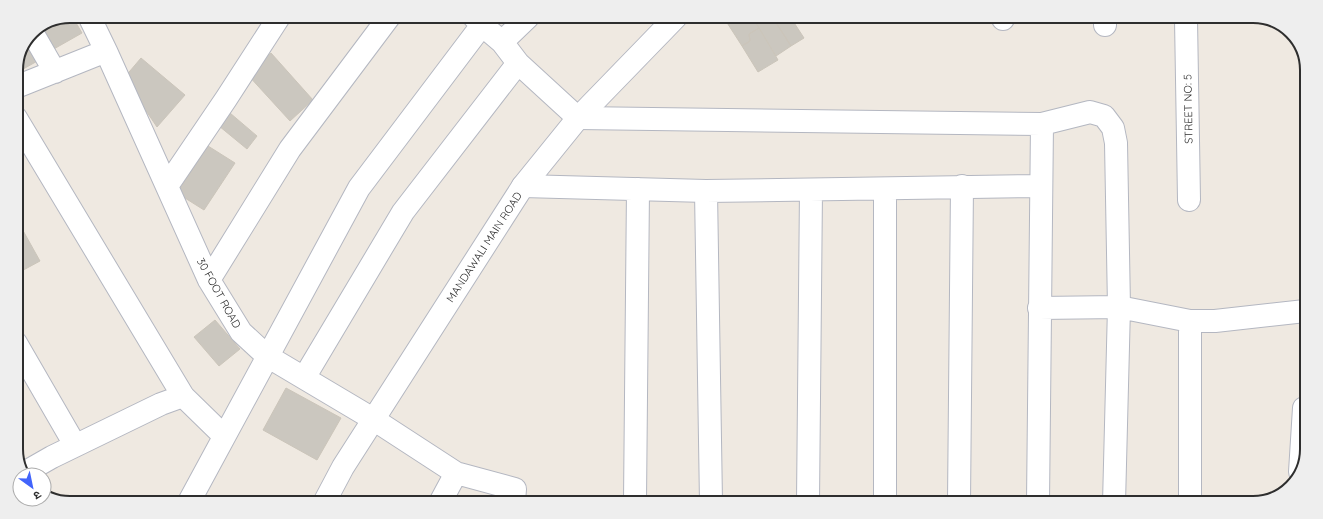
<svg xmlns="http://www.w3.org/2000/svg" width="1323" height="519" viewBox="0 0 1323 519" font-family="Quicksand,'Noto Sans Devanagari',sans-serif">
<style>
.building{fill:#cbc7bf;stroke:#cbc5ba}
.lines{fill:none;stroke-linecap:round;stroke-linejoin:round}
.minor-casing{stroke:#b4b7c1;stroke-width:24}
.tertiary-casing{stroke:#b4b7c1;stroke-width:24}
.minor{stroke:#fff;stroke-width:22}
.tertiary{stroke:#fff;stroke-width:22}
.labels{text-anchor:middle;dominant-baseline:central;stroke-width:3;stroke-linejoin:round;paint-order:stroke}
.street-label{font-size:11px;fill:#2e2e2e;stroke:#fff}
.rim{fill:none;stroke:#2e2e2e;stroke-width:2}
</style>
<rect width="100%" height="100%" fill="#efe9e1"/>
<path class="building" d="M70,16H72L82,33L52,50L40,29Z
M724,18H753L759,28L749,34L750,41L742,46Z
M753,18H773L791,46L776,56Z
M773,18H791L804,38L791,46Z
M759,28L778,60L758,72L742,46L750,41L749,34Z
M29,38L41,59L16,73V67Z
M271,53L313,100L290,121L247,74Z
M141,58L185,95L157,127L124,78Z
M230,113L257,136L247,149L219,126Z
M208,146L235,163L204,210L177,193Z
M21,227L40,261L16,274V229Z
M215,320L240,349L219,366L194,337Z
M286,388L341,418L317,460L263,430Z"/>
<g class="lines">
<defs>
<path id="minor" d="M89,16L106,51
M474,17L482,25L502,42L518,63L578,118L1042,124L1090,112L1104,116L1113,128L1116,143L1119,307L1114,503
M1003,18V19
M1105,19V25
M1186,19L1189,200
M32,32L55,72
M502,42L528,17
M16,87L106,51L209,280L241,332L267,356L373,419L456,473L515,489L514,501
M16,118L183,396L224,436
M167,186L226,99L279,17
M523,186L706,191L1040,186
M706,191L711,502
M209,280L290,149L389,17
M1039,308L1119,307L1190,321H1215L1305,311
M1190,321V503
M16,343L75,445
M304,378L403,212L518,63
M1300,472L1304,408
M24,473L52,457L161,404L183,396
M190,500L359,188L482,25
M441,501L456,473
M635,501L638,189
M808,502L811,190
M885,502V189
M959,502L962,186
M1038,502L1042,124"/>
<path id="tertiary" d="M325,501L343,467L523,186L578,118L676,17"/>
</defs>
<use href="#minor" class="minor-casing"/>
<use href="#tertiary" class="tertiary-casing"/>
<use href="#minor" class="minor"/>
<use href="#tertiary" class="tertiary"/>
</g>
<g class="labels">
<g class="street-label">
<text transform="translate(1188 109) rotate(-91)">STREET NO: 5</text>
<text transform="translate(484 247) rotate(-57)">MANDAWALI MAIN ROAD</text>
<text transform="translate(219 293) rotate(61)">30 FOOT ROAD</text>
</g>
</g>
<path d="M0 0H1323V519H0ZM70 23H1253A47 47 0 0 1 1300 70V449A47 47 0 0 1 1253 496H70A47 47 0 0 1 23 449V70A47 47 0 0 1 70 23Z" fill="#eee" fill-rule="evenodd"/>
<path class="rim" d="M70 23H1253A47 47 0 0 1 1300 70V449A47 47 0 0 1 1253 496H70A47 47 0 0 1 23 449V70A47 47 0 0 1 70 23Z"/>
<g transform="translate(32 487) rotate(147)"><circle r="19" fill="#ffffff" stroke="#ababab"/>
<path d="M0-3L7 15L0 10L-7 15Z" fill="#4264fb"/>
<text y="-6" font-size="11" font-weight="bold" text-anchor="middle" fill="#2e2e2e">उ</text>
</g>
</svg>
